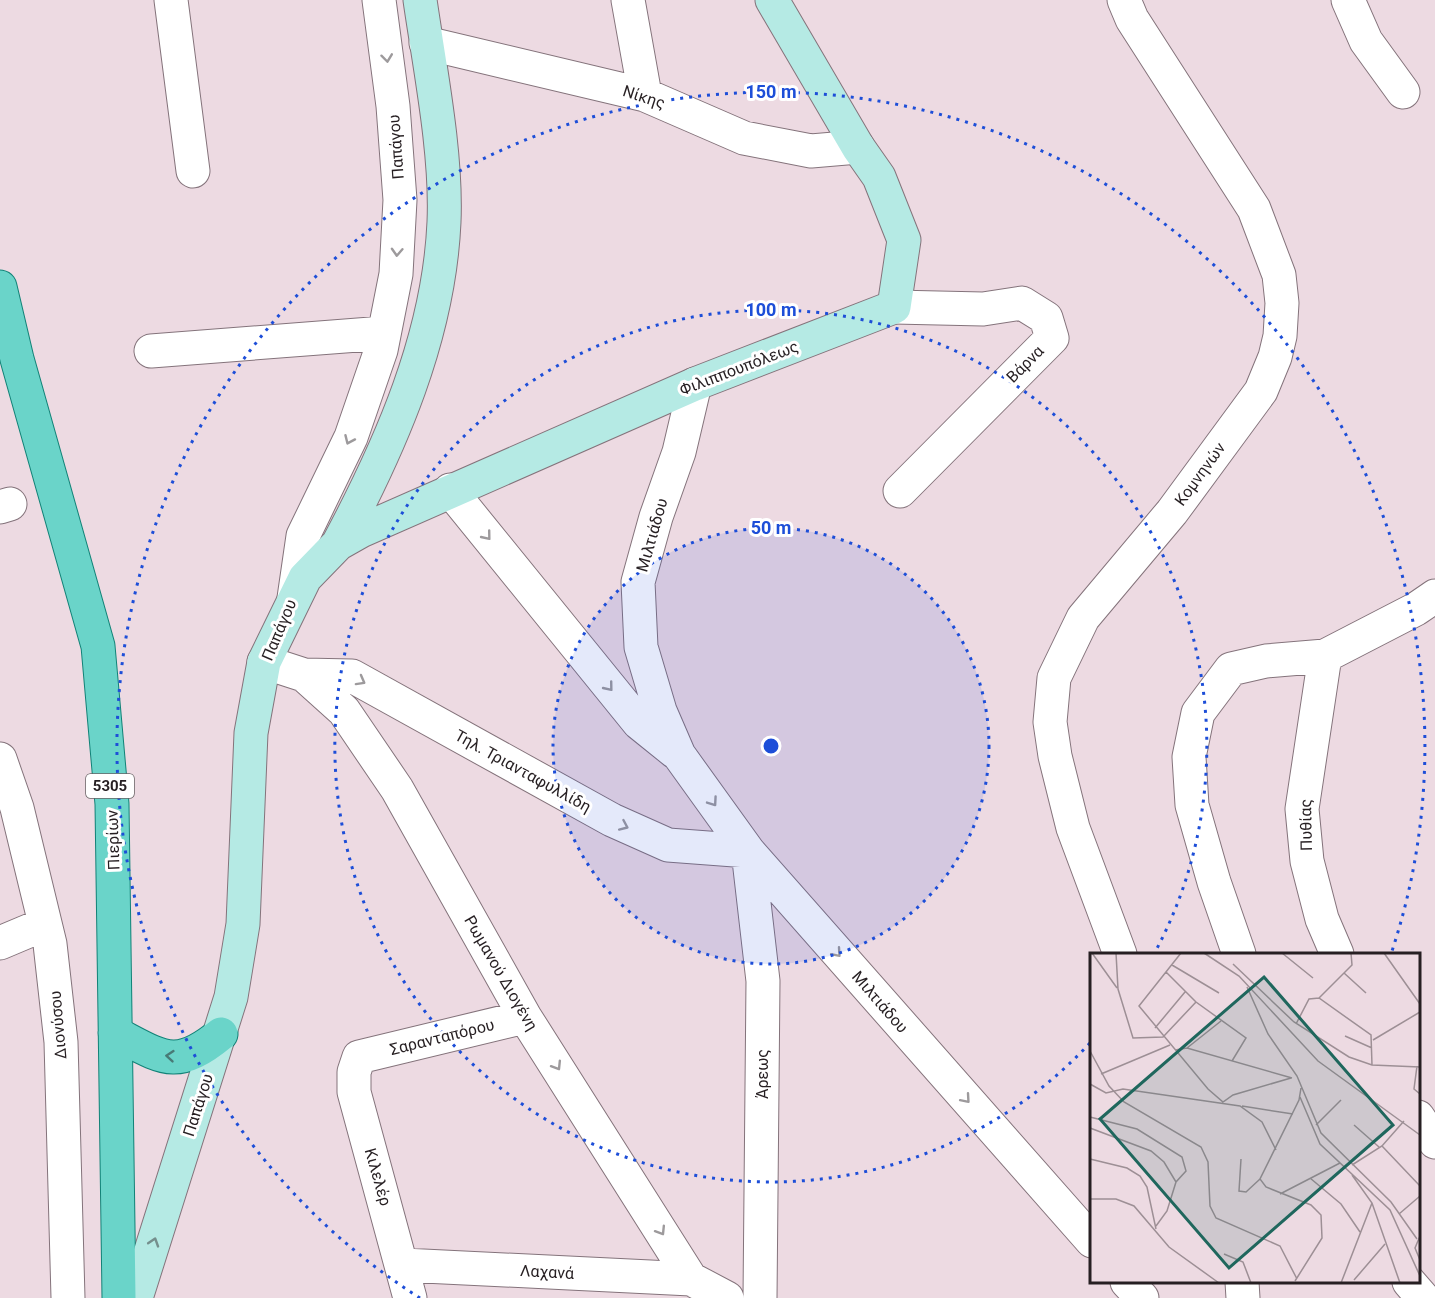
<svg xmlns="http://www.w3.org/2000/svg" width="1435" height="1298" viewBox="0 0 1435 1298" font-family="Roboto,sans-serif">
<style>
.lines{fill:none;stroke-linecap:round;stroke-linejoin:round}
.street-casing{stroke:#84737b;stroke-width:35}
.secondary-casing{stroke:#84737b;stroke-width:35}
.primary-casing{stroke:#128277;stroke-width:35}
.street{stroke:#fff;stroke-width:33}
.secondary{stroke:#b5eae4;stroke-width:33}
.primary{stroke:#6ad4c9;stroke-width:33}
.oneway{stroke:#9d9a9c}
.oneway2{stroke:#487a76}
.oneway3{stroke:#758f8d}
.ring{fill:none;stroke:#1d4ed8;stroke-width:3;stroke-dasharray:3 6}
.labels{text-anchor:middle;dominant-baseline:central;stroke-width:6;stroke-linejoin:round;paint-order:stroke}
.shield{fill:#fff;stroke:#676264;stroke-width:1.5}
.shield-label{font-size:15px;font-weight:bold;fill:#261f22}
.street-label{font-size:16px;fill:#261f22;stroke:#fff}
.inset-road{fill:none;stroke:#9d8f95;stroke-width:1.5}
.view{fill:#1f675d;fill-opacity:0.15;stroke:#1f675d;stroke-width:3}
.inset-edge{fill:none;stroke:#261f22;stroke-width:3}
.centre{fill:#1d4ed8;stroke:#fff;stroke-width:3}
.ring-label{font-size:18px;text-anchor:middle;font-weight:bold;fill:#1d4ed8;stroke:#fff;stroke-width:6;stroke-linejoin:round;paint-order:stroke}
</style>
<rect width="100%" height="100%" fill="#eddae2"/>
<g class="lines">
<defs>
<path id="street" d="M171,0L193,171
M628,0L645,95
M1348,0L1366,41L1403,92
M426,43L645,95L744,138L811,151L858,147
M894,307L983,309L1022,303L1046,318L1052,338L900,491
M151,351L384,333
M695,384L679,452L656,517L638,582L641,647L660,711L679,755L748,851L1092,1241
M450,490L639,723L675,752
M0,507L10,504
M294,598L303,536L351,437L381,350L396,274L400,200L393,106L379,0
M1325,656L1302,809L1307,861L1322,919L1337,954
M264,662L304,675L344,711L397,789L525,1017L691,1279L727,1298
M304,675L352,676L612,820L668,845L748,851L763,981L760,1298
M0,759L17,808L50,944L61,1042L68,1298
M0,943L45,924
M1120,954L1073,828L1055,756L1050,722L1054,678L1083,618L1172,512L1261,391L1275,357L1280,336L1282,303L1279,275L1254,209L1132,19L1124,0
M1239,954L1214,882L1192,805L1189,757L1198,713L1231,669L1266,661L1325,656L1416,609L1435,596
M1418,1117L1435,1142
M403,1265L691,1279
M1127,1282L1142,1298
M1242,1282L1243,1298
M1409,1282L1423,1298
M410,1298L354,1092V1072L359,1057L525,1017"/>
<path id="secondary" d="M338,544C391,445 439,336 444,222C447,154 430,69 420,0
M136,1298L231,997L243,924L251,733L264,662L305,578L338,544L361,531L695,384L894,307L904,240L879,177L858,147L772,0"/>
<path id="primary" d="M0,287L17,359L98,646L112,804L119,1298
M115,1033C163,1058 176,1071 221,1034"/>
</defs>
<use href="#street" class="street-casing"/>
<use href="#secondary" class="secondary-casing"/>
<use href="#primary" class="primary-casing"/>
<use href="#street" class="street"/>
<use href="#secondary" class="secondary"/>
<use href="#primary" class="primary"/>
</g>
<defs><path id="oneway-chevron" d="M-2-3.5L2.5 0L-2 3.5" fill="none" stroke-width="1.6" stroke-linecap="round" stroke-linejoin="round" transform="scale(1.5)"/></defs>
<g class="oneway">
<use href="#oneway-chevron" transform="translate(387 58) rotate(83)"/>
<use href="#oneway-chevron" transform="translate(397 252) rotate(93)"/>
<use href="#oneway-chevron" transform="translate(349 440) rotate(114)"/>
<use href="#oneway-chevron" transform="translate(487 536) rotate(51)"/>
<use href="#oneway-chevron" transform="translate(361 681) rotate(29)"/>
<use href="#oneway-chevron" transform="translate(609 687) rotate(51)"/>
<use href="#oneway-chevron" transform="translate(713 802) rotate(55)"/>
<use href="#oneway-chevron" transform="translate(624 826) rotate(24)"/>
<use href="#oneway-chevron" transform="translate(837 953) rotate(49)"/>
<use href="#oneway-chevron" transform="translate(557 1066) rotate(58)"/>
<use href="#oneway-chevron" transform="translate(966 1099) rotate(49)"/>
<use href="#oneway-chevron" transform="translate(661 1231) rotate(58)"/>
</g>
<use class="oneway2" href="#oneway-chevron" transform="translate(170 1056) rotate(-175)"/>
<use class="oneway3" href="#oneway-chevron" transform="translate(154 1242) rotate(-72)"/>
<circle cx="771" cy="746" r="218" fill="#1d4ed8" fill-opacity=".12"/>
<g class="ring">
<circle cx="771" cy="746" r="218"/>
<path d="M1090 1043A436 436 0 1 1 1154 954"/>
<path d="M420 1298A654 654 0 1 1 1391 954"/>
</g>
<g class="labels">
<rect class="shield" x="86" y="774" width="48" height="24" rx="4.5"/>
<g class="shield-label">
<text x="110" y="786">5305</text>
</g>
<g class="street-label">
<text transform="translate(644 97) rotate(18)">Νίκης</text>
<text transform="translate(396 147) rotate(-94)">Παπάγου</text>
<text transform="translate(1025 364) rotate(-45)">Βάρνα</text>
<text transform="translate(739 368) rotate(-21)">Φιλιππουπόλεως</text>
<text transform="translate(1200 474) rotate(-54)">Κομνηνών</text>
<text transform="translate(652 535) rotate(-74)">Μιλτιάδου</text>
<text transform="translate(279 630) rotate(-67)">Παπάγου</text>
<text transform="translate(523 771) rotate(29)">Τηλ. Τριανταφυλλίδη</text>
<text transform="translate(1306 825) rotate(-91)">Πυθίας</text>
<text transform="translate(113 840) rotate(-92)">Πιερίων</text>
<text transform="translate(501 973) rotate(60)">Ρωμανού Διογένη</text>
<text transform="translate(880 1002) rotate(49)">Μιλτιάδου</text>
<text transform="translate(58 1025) rotate(-95)">Διονύσου</text>
<text transform="translate(442 1037) rotate(-14)">Σαρανταπόρου</text>
<text transform="translate(762 1074) rotate(-90)">Άρεως</text>
<text transform="translate(198 1105) rotate(-72)">Παπάγου</text>
<text transform="translate(378 1177) rotate(74)">Κιλελέρ</text>
<text transform="translate(547 1272) rotate(3)">Λαχανά</text>
</g>
</g>
<g transform="translate(1090 953)">
<rect width="330" height="330" fill="#eddae2"/>
<path class="inset-road" d="M2,0L27,35M26,0L28,36L43,85L73,84L106,49M91,0L49,53L118,136L133,149L143,142L201,125M114,0L149,23L228,108L330,182M192,0L223,25M294,0L330,51M143,11L204,69L259,104L282,112L330,114M82,12L129,40M76,19L106,49L156,85L142,108M254,20L276,40M157,34L178,81L207,123L231,180L301,249L327,286M229,45L262,12L261,0M206,71L219,46L229,45L281,82L282,112M65,75L95,39M255,83L282,95M283,87L330,59M97,95L131,68M85,97L97,95L202,125M0,98L19,133L34,149L111,194L118,209L120,253L126,265L190,293L207,326M327,113L324,136L330,141M11,121L80,92M0,131L16,140L33,136L150,153L172,169L186,197M210,144L230,191L300,257L330,323M152,153L203,161M0,164L47,176L92,204L96,218L86,229L77,258L66,273M226,172L251,147M264,172L289,194M0,175L61,198L74,209L86,229M292,193L330,233M0,206L37,215L50,223L57,234L66,276M151,206L149,238L156,239L170,226M262,212L292,193L314,168M262,222L282,250L310,330M220,225L251,251L270,279M190,241L250,210M0,246H26L44,253L79,294L129,330M309,261L330,243M330,283L325,295L330,307M134,301L153,309L161,330M264,327L295,291M205,328L232,285L231,262L221,252L176,234L170,226L209,147L211,135M251,330L282,250"/>
<path class="view" d="M174,24L303,172L139,315L10,166Z"/>
<rect width="330" height="330" class="inset-edge"/>
</g>
<circle cx="771" cy="746" r="9" class="centre"/>
<g class="ring-label">
<text x="771" y="98">150 m</text>
<text x="771" y="316">100 m</text>
<text x="771" y="534">50 m</text>
</g>
</svg>
